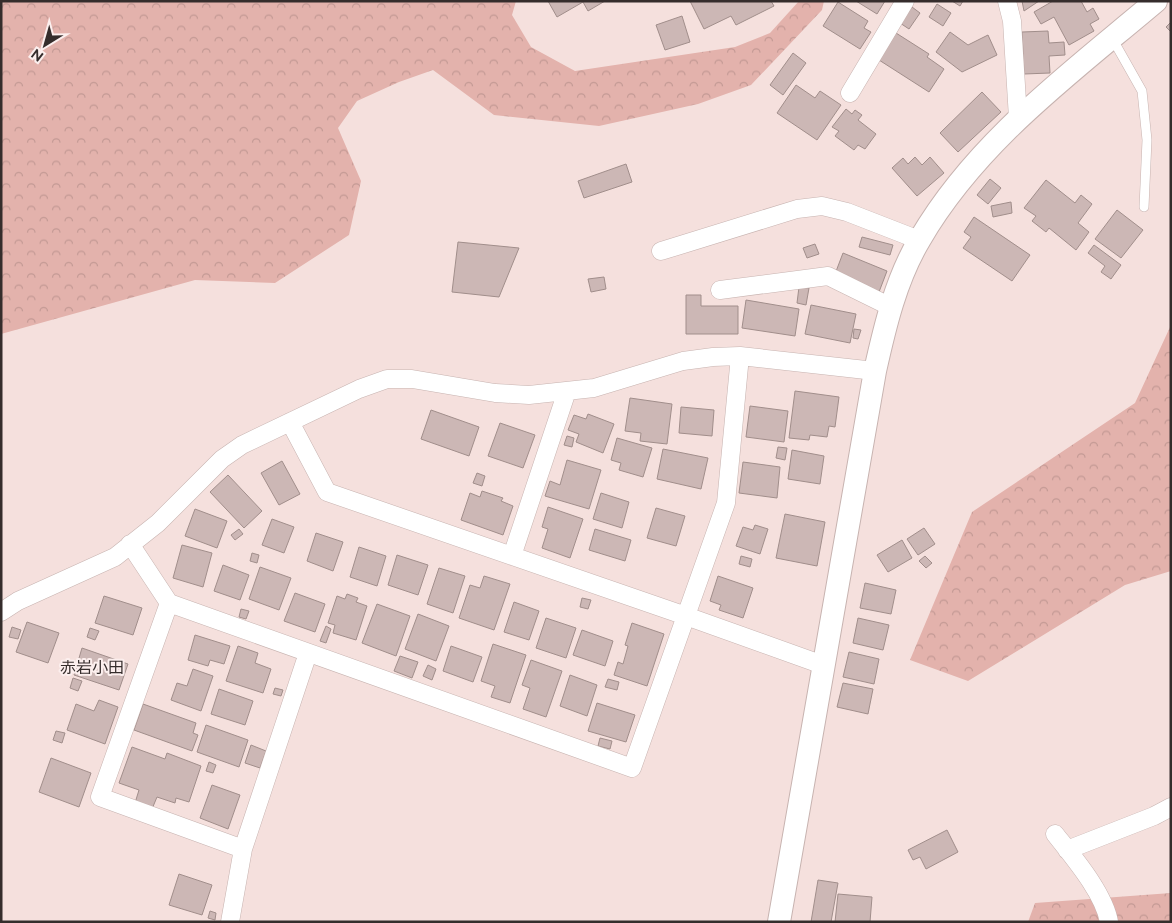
<svg xmlns="http://www.w3.org/2000/svg" width="1172" height="923" viewBox="0 0 1172 923" font-family="Raleway,'Noto Sans JP',sans-serif">
<style>
.forest{fill:url(#forest-crowns)}
.building{fill:#ccb7b5;stroke:#a18e8b}
.lines{fill:none;stroke-linecap:round;stroke-linejoin:round}
.service-casing{stroke:#c7b3b0;stroke-width:10}
.minor-casing{stroke:#c7b3b0;stroke-width:19}
.tertiary-casing{stroke:#c7b3b0;stroke-width:24}
.service{stroke:#fff;stroke-width:9}
.minor{stroke:#fff;stroke-width:18}
.tertiary{stroke:#fff;stroke-width:22}
.labels{text-anchor:middle;dominant-baseline:central;stroke-width:4;stroke-linejoin:round;paint-order:stroke}
.quarter-label{font-size:16px;fill:#352d2c;stroke:#fcefee}
</style>
<defs>
<pattern id="forest-crowns" width="20" height="18" patternUnits="userSpaceOnUse" patternTransform="scale(1.25)"><rect width="20" height="18" fill="#e3b2ac"/><path d="M2 6a3 3 0 1 1 6 0M12 15a3 3 0 1 1 6 0" fill="none" stroke="#c39994"/></pattern>
</defs>
<rect width="100%" height="100%" fill="#f5e0dd"/>
<path class="forest" d="M1,1H516L512,15L531,47L575,71L735,47L770,33L799,1H824L822,10L751,85L698,104L599,126L494,115L433,70L399,82L357,101L338,128L361,181L349,235L275,283L195,280L1,334Z
M1171,325V571L1125,585L968,681L910,660L972,512L1135,403Z
M1171,893V922H1028L1035,903Z"/>
<path class="building" d="M548,1H605L588,11L583,2L557,17Z
M690,1H771L774,6L736,25L731,16L704,29Z
M856,1H885L877,14Z
M952,1H963L960,6Z
M1022,1H1039L1024,11Z
M1053,1H1081L1087,12L1093,8L1099,19L1090,24L1094,31L1069,45L1054,17L1041,24L1034,12Z
M838,2L868,21L864,28L871,32L860,49L823,26Z
M937,4L951,13L943,26L929,17Z
M912,7L920,13L909,29L900,23Z
M682,16L690,42L665,50L656,25Z
M1171,22V32L1166,27Z
M1048,31L1049,43L1064,42L1065,55L1049,56L1050,73L1024,74L1022,32Z
M950,32L968,45L988,35L997,55L962,72L936,52Z
M896,33L929,54L927,57L944,69L929,92L879,60Z
M793,53L806,63L783,95L770,85Z
M796,85L815,98L820,91L841,105L817,140L777,113Z
M982,92L1001,112L958,152L940,133Z
M846,109L852,114L855,110L862,115L858,120L876,134L865,149L858,145L854,150L835,136L839,131L832,127Z
M915,157L922,165L930,157L944,173L917,196L892,168L903,158L908,164Z
M626,164L632,182L584,198L578,181Z
M990,179L1001,188L988,204L977,195Z
M1046,180L1075,203L1081,195L1092,204L1078,223L1089,232L1076,250L1049,228L1046,232L1032,221L1036,216L1024,208Z
M1011,202L1012,213L993,217L991,206Z
M1117,210L1143,230L1121,258L1095,239Z
M974,217L1030,255L1012,281L963,248L971,237L964,232Z
M862,237L893,245L890,255L859,247Z
M458,242L519,248L499,297L452,292Z
M815,244L819,254L807,258L803,248Z
M1094,245L1121,265L1111,279L1101,272L1105,266L1088,253Z
M843,253L887,271L879,292L835,274Z
M604,277L606,289L591,292L588,279Z
M799,287L809,288L806,305L797,303Z
M686,295H701V306H738V334H686Z
M746,300L799,309L795,336L742,328Z
M811,305L856,314L850,343L805,334Z
M854,329L861,330L858,339L853,338Z
M795,391L839,397L835,427L829,426L827,437L810,435L809,440L789,438Z
M630,398L672,404L667,444L640,441L641,433L625,431Z
M750,406L788,411L784,442L746,437Z
M681,407L714,410L712,436L679,433Z
M431,410L479,427L469,456L421,439Z
M588,414L614,424L603,453L576,442L579,434L568,430L574,415L586,419Z
M500,423L535,435L523,468L488,456Z
M567,436L574,438L572,447L564,445Z
M617,438L652,448L643,477L619,470L621,463L611,460Z
M778,447L787,448L785,460L776,458Z
M663,449L708,458L701,489L657,479Z
M792,450L824,456L820,484L788,479Z
M567,460L601,470L589,509L545,496L550,481L560,485Z
M282,461L300,494L279,505L261,473Z
M743,462L780,467L777,498L739,493Z
M477,473L485,476L482,486L473,483Z
M228,475L262,511L244,528L210,492Z
M482,491L503,498L501,501L513,506L503,535L461,520L470,493L480,497Z
M601,493L629,502L622,528L593,519Z
M548,507L583,519L570,558L542,548L548,529L542,527Z
M656,508L685,516L676,546L647,538Z
M195,509L227,521L217,548L185,536Z
M785,514L825,522L817,566L776,558Z
M272,519L294,527L284,553L262,545Z
M755,525L768,529L760,554L736,546L743,527L753,530Z
M924,528L935,544L918,555L907,539Z
M239,529L243,534L235,540L231,535Z
M595,529L631,540L625,561L589,550Z
M316,533L343,542L333,571L307,561Z
M902,540L912,558L888,572L877,555Z
M182,545L212,553L203,587L173,578Z
M359,547L386,556L377,586L350,577Z
M252,553L259,555L257,563L250,561Z
M397,555L428,565L418,595L388,585Z
M741,556L752,559L750,567L739,564Z
M925,556L932,563L926,568L919,561Z
M223,565L249,575L240,600L214,591Z
M260,567L291,578L279,610L249,599Z
M439,568L465,576L453,613L427,604Z
M484,576L510,584L494,630L459,618L470,585L480,588Z
M718,576L753,588L743,618L719,610L721,605L710,601Z
M865,583L896,590L891,614L860,608Z
M295,593L325,604L315,632L284,621Z
M347,594L358,598L356,602L367,606L356,640L333,633L335,625L328,623L337,596L345,599Z
M104,596L142,608L133,635L95,623Z
M582,598L591,600L588,609L580,607Z
M514,602L539,611L529,640L504,632Z
M377,604L410,616L396,656L362,643Z
M241,609L249,611L246,619L239,617Z
M418,614L449,626L436,661L405,649Z
M546,618L576,628L566,658L536,648Z
M858,618L889,625L883,650L853,643Z
M27,622L59,633L48,663L16,652Z
M632,623L664,634L647,686L614,675L618,662L623,664L628,646L625,645Z
M326,626L331,629L326,643L320,641Z
M12,627L21,630L18,639L9,637Z
M90,628L99,631L95,640L87,637Z
M582,630L613,641L605,666L573,655Z
M195,635L230,646L224,664L210,660L208,666L188,660Z
M493,644L526,655L510,703L491,697L495,686L481,681Z
M238,646L258,653L255,663L271,669L263,693L226,681Z
M451,646L482,657L473,682L443,671Z
M82,648L128,664L119,690L74,675Z
M849,652L879,659L874,684L843,677Z
M400,656L418,662L412,678L394,671Z
M531,660L562,671L546,717L523,709L530,688L522,685Z
M428,665L436,669L432,680L423,676Z
M193,669L213,676L201,711L171,700L177,683L187,686Z
M570,675L597,685L587,716L560,706Z
M73,678L82,681L78,691L70,688Z
M608,679L619,682L617,690L605,687Z
M843,683L873,689L868,714L837,707Z
M275,688L283,690L281,696L273,694Z
M219,689L253,701L245,725L211,714Z
M99,700L118,707L105,744L67,730L76,704L94,711Z
M597,703L635,715L626,742L588,731Z
M143,704L196,723L193,733L198,735L192,751L134,730Z
M206,725L248,740L239,767L197,752Z
M56,731L65,733L62,743L53,740Z
M600,738L612,741L610,749L598,746Z
M251,745L266,751L260,768L245,763Z
M132,747L165,759L167,753L201,766L189,802L176,798L175,803L157,797L152,809L135,803L139,790L119,783Z
M51,758L91,773L79,807L39,792Z
M209,762L216,765L213,773L206,771Z
M212,785L240,795L228,829L200,818Z
M947,830L958,852L926,869L920,857L913,860L908,850Z
M179,874L212,885L202,915L169,905Z
M818,880L838,883L831,922H811Z
M838,894L872,897L870,922H835Z
M210,911L216,913L215,920L208,918Z"/>
<g class="lines">
<defs>
<path id="service" d="M1112,38L1142,91L1147,140L1144,207"/>
<path id="minor" d="M1007,1L1012,21L1018,118
M850,93L905,1
M661,251L797,209L822,206L847,212L919,240
M720,290L828,276L891,307
M290,422L327,492L686,616L823,665
M130,544L169,603L632,768L726,503L740,356
M512,556L567,391
M169,603L100,797L243,849
M1,612L18,601L115,557L158,523L222,459L242,445L359,389L387,379H412L495,393L529,395L594,388L683,361L713,357L740,356L875,371
M1055,834C1073,857 1104,893 1109,922
M1067,850L1154,816L1171,807
M230,922L243,849L308,653"/>
<path id="tertiary" d="M779,922L875,371C885,326 896,279 920,239C977,141 1071,73 1156,1"/>
</defs>
<use href="#service" class="service-casing"/>
<use href="#minor" class="minor-casing"/>
<use href="#tertiary" class="tertiary-casing"/>
<use href="#service" class="service"/>
<use href="#minor" class="minor"/>
<use href="#tertiary" class="tertiary"/>
</g>
<g class="labels">
<g class="quarter-label">
<text x="92" y="667">赤岩小田</text>
</g>
</g>
<rect width="1172" height="923" fill="none" stroke="#352d2c" stroke-width="5"/>
<g transform="translate(45 45) rotate(217)" stroke="#fcefee" stroke-width="4" paint-order="stroke">
<path d="M0-4L9 19L0 12L-9 19Z" fill="#352d2c"/>
<text y="-8" font-size="14" font-weight="bold" text-anchor="middle" fill="#352d2c">N</text>
</g>
</svg>
